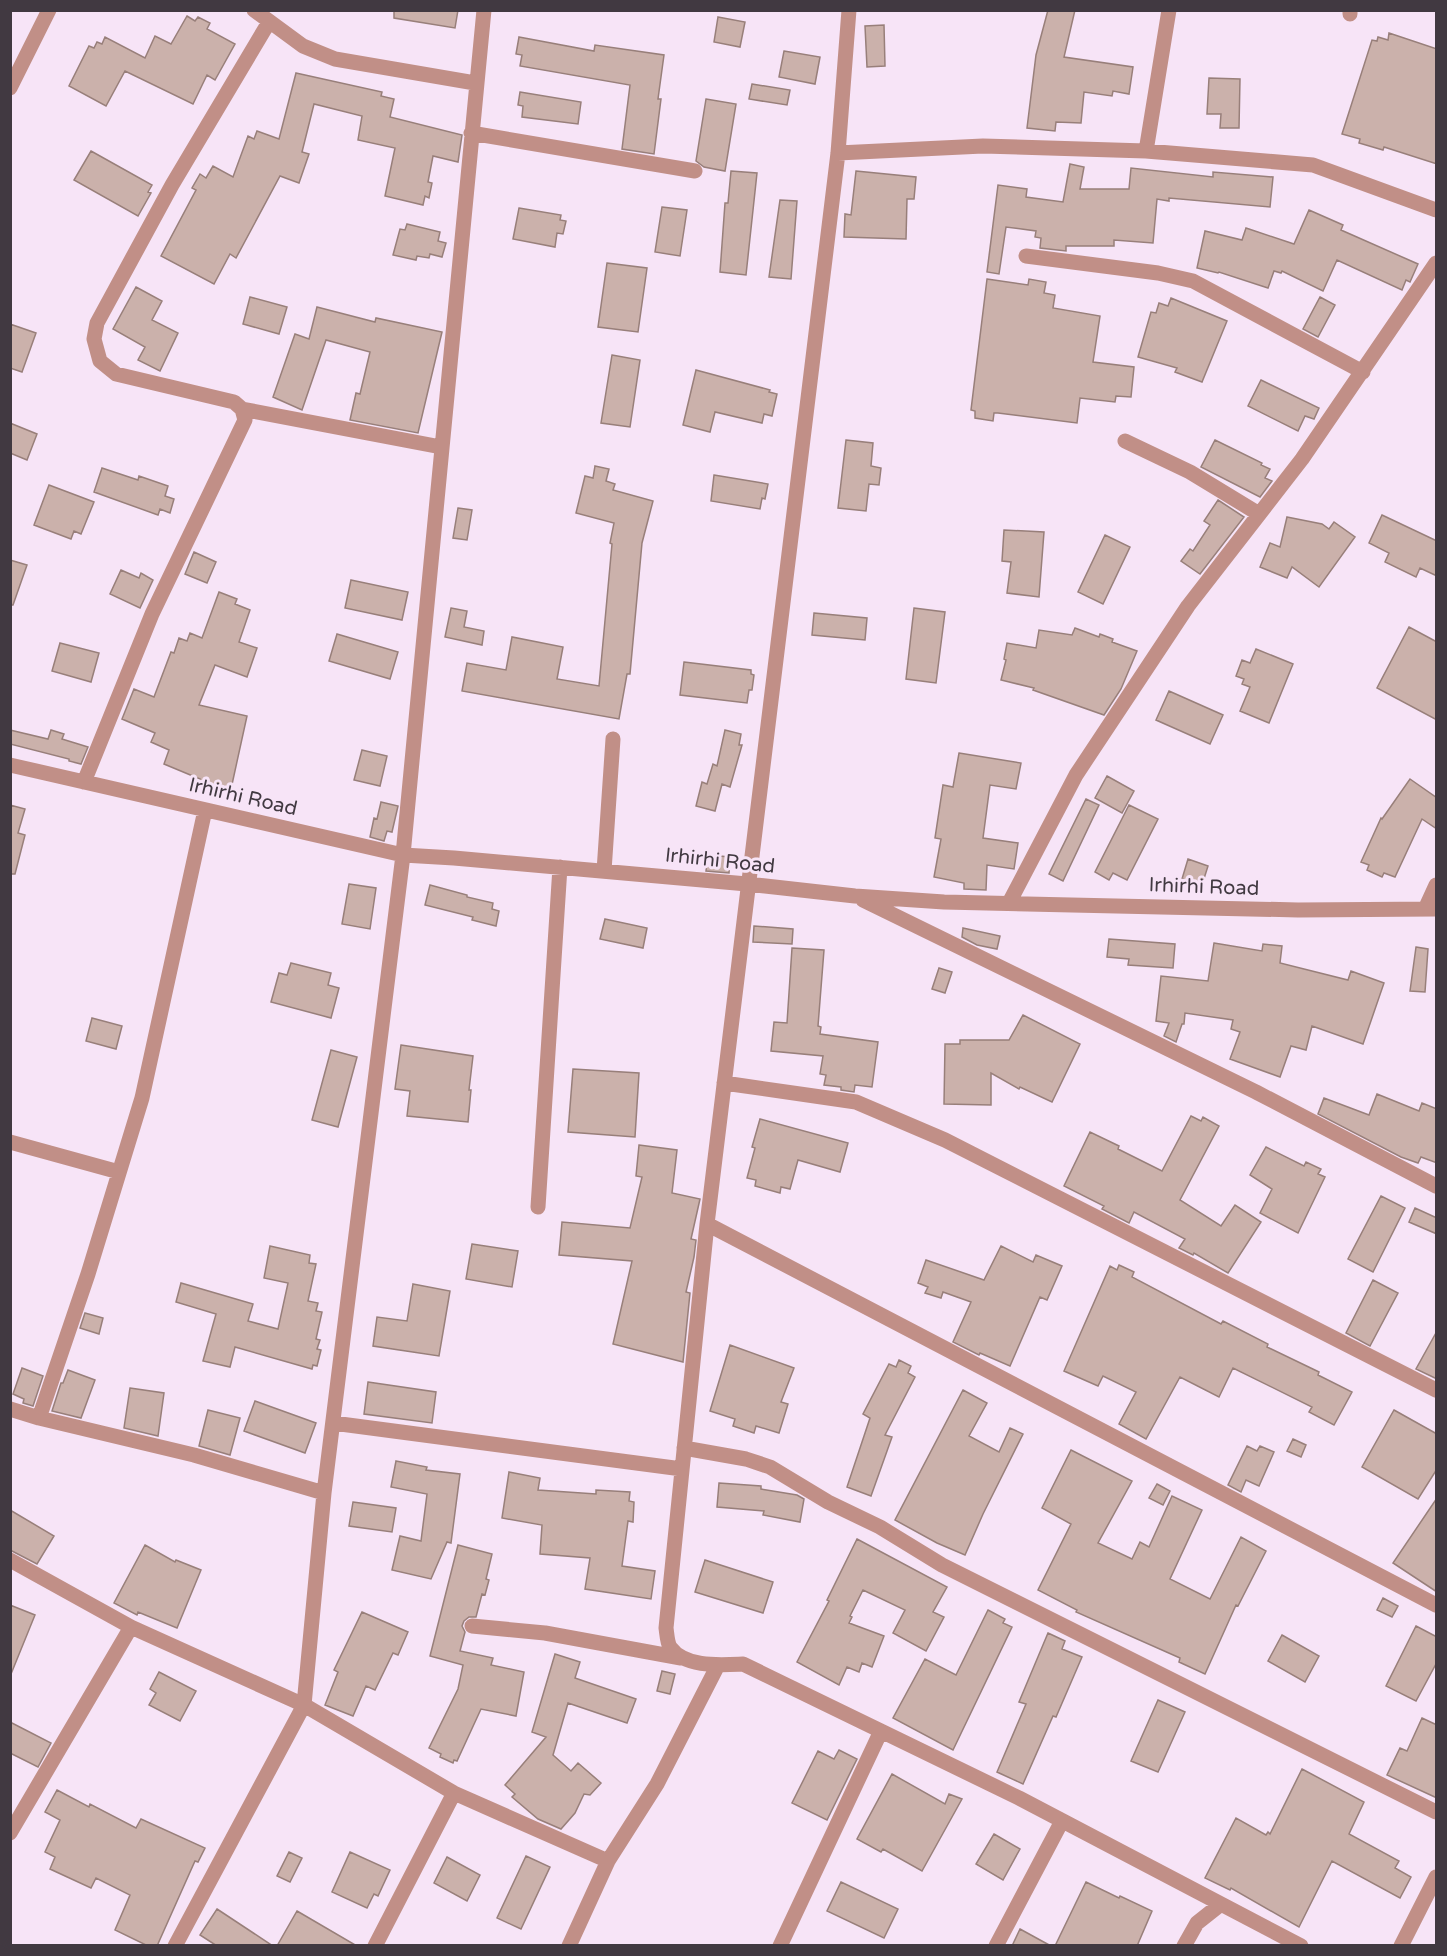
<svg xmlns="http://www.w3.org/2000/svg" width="1447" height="1956" viewBox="0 0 1447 1956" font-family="'Varela Round',sans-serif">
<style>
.building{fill:#cbb1ab;stroke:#987f7a;stroke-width:1.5}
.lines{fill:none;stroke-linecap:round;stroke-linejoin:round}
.minor{stroke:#c18f87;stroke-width:15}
.labels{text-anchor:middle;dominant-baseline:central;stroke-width:6;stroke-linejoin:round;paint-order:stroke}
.street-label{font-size:20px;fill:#413941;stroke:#f7e4f7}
</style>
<rect width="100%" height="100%" fill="#f7e4f7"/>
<path class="building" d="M394,10H458L455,28L394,18Z
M1048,10H1075L1064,57L1133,67L1129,94L1113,91L1112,96L1084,92L1081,123L1056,122L1055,131L1027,128L1036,55Z
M187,16L195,21L198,17L210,23L207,29L235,44L215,80L207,75L193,104L125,71L106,106L69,86L89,46L94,48L97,42L102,44L105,37L145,58L155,36L171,44Z
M718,17L745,22L740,47L714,42Z
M884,25L885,66L867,67L865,26Z
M1389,33L1437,49V164L1384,147L1383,150L1359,143L1360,139L1342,134L1372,40L1377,41L1378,37L1388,40Z
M519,37L594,51L595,45L664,55L658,99H661L654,154L622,149L630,85L520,66L522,55L516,54Z
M784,51L820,57L815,84L779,77Z
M296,73L382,92L381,96L394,99L390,117L462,135L458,162L433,156L428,182L432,183L429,198L425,196L423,205L385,196L395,148L358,140L362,116L314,104L302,152L309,154L299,183L280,176L236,258L230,254L214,284L161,256L196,190L192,188L200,174L206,178L213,166L233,177L248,136L254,139L257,131L279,139Z
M1209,78L1240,79L1239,128H1220L1221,114H1207Z
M752,84L790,90L787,105L749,99Z
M520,92L581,102L578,124L522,117L523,106L518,105Z
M706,99L736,104L725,171L704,167L696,161Z
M91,151L152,185L148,192L151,193L138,216L74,180Z
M1070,164L1084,167L1080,189H1129L1131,168L1213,177V172L1273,177L1270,207L1169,198V201L1157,199L1153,243L1114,240V246H1066V251L1040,248L1041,238L1035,237L1036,231L1006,227L999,274L987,272L998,185L1027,189L1026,197L1063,202Z
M731,171L757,173L746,275L720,272L725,203H728Z
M856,171L916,177L914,199H907L906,239L844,237L845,214L851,215Z
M780,200L797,201L791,279L769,277Z
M662,207L687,210L680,256L655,252Z
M519,208L561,215L560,220L566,221L563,234L557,233L555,247L513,239Z
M1309,210L1343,225L1341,230L1418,264L1410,282L1406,280L1402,290L1337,260L1323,291L1282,271L1281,273L1274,271L1268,288L1219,272L1218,273L1197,268L1205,231L1242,240L1246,228L1294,244Z
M407,224L440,232L438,241L446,243L442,257L430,254L429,258L417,256L416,260L393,255L400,229L405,230Z
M607,263L647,268L638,332L598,327Z
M987,279L1028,285L1029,279L1046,282L1044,293L1055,295L1053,308L1100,316L1093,362L1134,367L1131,397L1116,396L1115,402L1080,398L1077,423L998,413H994L993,421L975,418V411L971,410Z
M136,287L162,301L152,320L178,333L160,371L138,360L145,347L113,329Z
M250,297L287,307L279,334L243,324Z
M1320,297L1335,305L1318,337L1303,329Z
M1171,298L1227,321L1202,382L1175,372L1177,368L1138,357L1151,312L1156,313L1159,303L1168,306Z
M317,307L375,322L376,318L442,332L418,433L350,420L356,393L360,394L370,352L326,340L302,410L273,397L295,334L309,339Z
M10,324L36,333L22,372L10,368Z
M612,355L640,360L630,427L601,423Z
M696,370L770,390L769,392L777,394L772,416L764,414L762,423L715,412L710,432L683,425Z
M1261,380L1319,408L1314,419L1305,416L1298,431L1248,406Z
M10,423L37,434L27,460L10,453Z
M846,440L873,443L871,466L881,468L879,485L869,484L866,511L838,508Z
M1215,440L1262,463L1261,465L1270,469L1265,478L1272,481L1260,497L1201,467Z
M595,466L609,469L606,481L615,484L613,490L653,501L642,543L630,674H627L619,719L462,691L467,663L506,670L512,637L563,647L557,679L599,686L612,544L610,543L614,523L576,513L585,476L593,478Z
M102,468L138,480L139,476L168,486L165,496L174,499L170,513L160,509L158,515L94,492Z
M714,475L768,484L765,499L762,498L760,509L711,501Z
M49,485L94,502L81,534L74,531L71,539L34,525Z
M1218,500L1244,517L1200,574L1181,561L1190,549L1193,551L1210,525L1204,521Z
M458,508L472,510L467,540L453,538Z
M1382,515L1437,541V576L1420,568L1416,577L1385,562L1389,553L1369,543Z
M1287,517L1322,524L1329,529L1334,522L1355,537L1319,587L1292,567L1287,578L1260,567L1270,543L1280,547Z
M1004,530L1044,532L1039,597L1007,593L1011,562L1002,561Z
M1105,535L1130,547L1103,604L1078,592Z
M194,552L216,562L207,583L185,574Z
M10,560L27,565L13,605H10Z
M121,570L139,578L141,573L153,580L140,608L110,594Z
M351,580L408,592L402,620L345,608Z
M219,592L237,599L235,604L250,610L239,642L257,648L247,677L215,665L199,705L247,716L231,789L199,782L200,779L164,764L169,750L151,742L155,733L122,719L134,689L154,697L171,652L174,653L179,638L187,641L190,633L202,638Z
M451,608L467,611L464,627L484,631L482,645L445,637Z
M914,608L945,612L936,683L906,679Z
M814,613L867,618L865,640L812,635Z
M1409,627L1437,642V720L1377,688Z
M1075,628L1099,637L1100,634L1113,639L1112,642L1137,651L1121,689L1104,715L1033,690L1034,688L1001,680L1006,660L1004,659L1007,643L1036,648L1039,630L1072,635Z
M337,634L398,652L390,679L329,661Z
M60,643L99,653L91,682L52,671Z
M1256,649L1293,664L1269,723L1240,711L1250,687L1242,684L1244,679L1236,676L1242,660L1250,663Z
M684,662L751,670V674L754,675L752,690H749L747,703L680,695Z
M1169,691L1223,715L1210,744L1156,720Z
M10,730L48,739L51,730L64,734L62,739L88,747L81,764L69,761V759L10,744Z
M725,730L741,734L739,745H742L730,787L722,784L715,811L696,806L702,782L707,784L713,764L717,766Z
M362,750L387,756L380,786L354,780Z
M959,753L1021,763L1016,789L990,785L983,838L1018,843L1014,869L987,865L986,890L964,889V883L934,877L941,839L935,838L943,785L953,787Z
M1107,776L1134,791L1122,813L1095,798Z
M1410,779L1437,798V829L1422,819L1395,877L1384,873L1382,877L1367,870L1369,865L1361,862L1381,818L1382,819Z
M1086,799L1099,805L1063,881L1049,874Z
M381,802L398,806L392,832L387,831L384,841L370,837L374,818L377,819Z
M10,805L25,809L18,833L25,835L15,874H10Z
M1129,805L1158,819L1127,880L1113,873L1109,880L1095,872Z
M708,855L730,857L729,873L706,871Z
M1188,859L1208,866L1202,885L1182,879Z
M349,884L376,888L370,929L342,924Z
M430,885L467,895V897L493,903L492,909L499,911L496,926L472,920L473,917L425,905Z
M605,919L647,928L643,948L600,939Z
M754,926L793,929L792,944L753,942Z
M963,928L1000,936L997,949L977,945L962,937Z
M1109,939L1175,944L1173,968L1128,965L1129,959L1107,957Z
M1214,943L1262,951L1263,944L1282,946L1280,963L1348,980L1351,971L1384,983L1363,1044L1312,1026L1306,1050L1291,1046L1280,1077L1230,1059L1240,1032L1231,1029L1233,1020L1185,1013L1184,1024H1182L1176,1042L1164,1036L1169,1023L1156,1021L1161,976L1208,981Z
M1416,947L1428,949L1425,992L1410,991Z
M792,948L824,950L818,1026L821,1027L820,1034L878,1042L872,1087L855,1085L854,1092L841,1090V1087L824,1085L826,1075L820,1074L823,1056L771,1051L774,1022L787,1023Z
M291,963L331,973L328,985L339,988L331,1018L271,1002L279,973L287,975Z
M939,968L952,972L945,993L932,989Z
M1023,1015L1080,1044L1052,1102L1020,1087L1019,1089L991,1073V1105L944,1104L945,1044H960V1040H1009Z
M92,1018L122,1026L116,1049L86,1041Z
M401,1045L473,1056L469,1090H471L468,1122L407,1116L410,1091L395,1089Z
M331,1050L357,1057L338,1127L312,1120Z
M573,1069L639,1073L635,1137L568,1132Z
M1377,1094L1419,1111L1422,1103L1437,1109V1163L1421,1157L1418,1163L1401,1157L1318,1114L1324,1098L1369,1115Z
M1191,1116L1201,1121L1203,1117L1219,1126L1180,1200L1221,1226L1235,1205L1261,1222L1228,1273L1194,1253L1193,1255L1179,1248L1185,1239L1134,1212L1129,1223L1102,1209L1104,1206L1064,1186L1090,1132L1119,1146L1118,1149L1162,1171Z
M760,1119L848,1143L840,1172L798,1160L790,1189L781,1187L780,1193L755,1186L756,1180L747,1178L755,1148L752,1147Z
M639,1145L677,1150L672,1193L700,1199L691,1239L696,1240L694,1257L686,1292L690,1293L683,1362L613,1344L632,1261L559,1255L562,1222L630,1228L642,1177L636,1176Z
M1266,1147L1304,1166L1306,1162L1321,1169L1318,1174L1325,1177L1298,1233L1260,1213L1272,1189L1250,1175Z
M1381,1196L1405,1208L1373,1272L1348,1259Z
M1415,1208L1437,1218V1234L1409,1222Z
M472,1244L518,1251L512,1287L466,1279Z
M270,1246L310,1255L309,1263L316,1264L308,1301L318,1303L316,1311L322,1312L316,1339L320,1340L317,1349L321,1350L317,1366L313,1365L312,1369L235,1347L230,1367L203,1361L216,1314L176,1302L181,1283L253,1304L248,1321L278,1329L288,1283L264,1278Z
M1001,1246L1033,1262L1036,1255L1062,1266L1047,1300L1040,1297L1010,1366L980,1353L979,1355L953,1342L971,1302L943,1292L941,1298L925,1293L928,1287L918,1283L926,1260L984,1280Z
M1119,1265L1134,1272L1132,1277L1221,1324L1223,1321L1268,1344L1267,1347L1319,1372L1318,1375L1352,1392L1334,1425L1309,1412L1312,1407L1233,1368L1219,1397L1180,1377L1146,1439L1119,1424L1136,1392L1103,1376L1098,1386L1064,1371L1110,1266L1117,1270Z
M1373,1280L1398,1293L1370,1346L1346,1333Z
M413,1284L450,1291L439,1356L373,1346L377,1317L407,1321Z
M85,1313L103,1318L99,1334L80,1328Z
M1437,1331V1379L1416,1369Z
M730,1345L794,1368L781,1402L788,1404L779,1433L756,1426L754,1433L733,1426L735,1419L710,1411Z
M899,1360L911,1366L908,1373L915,1377L885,1435L892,1437L871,1496L847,1487L870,1418L863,1414L889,1364L896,1367Z
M22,1368L43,1376L33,1406L23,1403L24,1399L13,1394Z
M68,1370L95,1380L81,1418L52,1411L61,1383H63Z
M368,1382L436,1392L432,1423L364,1414Z
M130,1388L164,1393L158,1436L124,1428Z
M963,1390L987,1403L969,1436L999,1452L1010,1428L1023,1434L983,1514L965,1555L937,1543L895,1520Z
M255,1401L316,1423L305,1453L244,1431Z
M208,1410L240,1418L230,1455L199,1446Z
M1394,1410L1437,1434V1469L1418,1499L1362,1467Z
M1293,1439L1306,1445L1301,1457L1287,1451Z
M1247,1446L1257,1451L1260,1446L1274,1452L1259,1486L1246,1480L1241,1492L1228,1485Z
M1071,1450L1132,1481L1098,1543L1132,1559L1140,1542L1149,1547L1172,1496L1202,1510L1170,1579L1210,1599L1241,1537L1266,1551L1238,1606L1236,1605L1205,1674L1179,1662L1180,1658L1076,1612L1077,1610L1038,1590L1071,1524L1042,1508Z
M396,1461L427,1467L426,1470L460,1474L451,1543L447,1542L431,1579L392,1570L400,1536L421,1541L427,1494L391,1487Z
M509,1472L540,1478L538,1490L596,1494V1490L630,1492L629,1501L634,1502L633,1522L628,1521L622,1566L655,1571L651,1599L585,1589L590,1558L540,1554L542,1525L502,1518Z
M719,1483L761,1486V1489L797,1495L804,1499L800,1522L763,1515L764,1511L717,1507Z
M1157,1484L1170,1491L1163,1505L1149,1498Z
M1437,1498V1592L1393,1563Z
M353,1502L396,1508L392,1532L349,1526Z
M10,1510L54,1536L37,1564L10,1550Z
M857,1539L947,1587L933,1612L944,1617L926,1651L893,1633L905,1610L863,1590L850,1616L852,1617L849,1623L884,1636L872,1667L862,1663L859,1672L847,1667L839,1685L797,1662L829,1601L827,1600Z
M145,1545L175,1562L176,1560L201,1570L177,1628L138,1612L137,1615L114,1603Z
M458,1545L492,1554L486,1579L489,1580L485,1595L482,1594L476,1617H469L464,1621L462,1626L465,1632L460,1651L493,1658L491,1665L524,1672L516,1716L481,1709L457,1761L454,1760L453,1763L440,1757L441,1754L429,1748L458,1689L463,1665L430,1656Z
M705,1560L773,1582L763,1613L695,1592Z
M1383,1598L1398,1606L1392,1617L1377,1610Z
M10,1605L35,1615L11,1674H10Z
M988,1610L1005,1619L1003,1623L1012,1627L953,1750L893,1718L925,1659L956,1675Z
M362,1612L408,1632L398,1655L393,1653L375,1690L366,1686L353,1716L325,1705L338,1672L334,1670Z
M1416,1626L1437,1637V1662L1416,1701L1386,1686Z
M1048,1633L1065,1641L1062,1649L1082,1657L1056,1717L1053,1716L1023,1784L997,1772L1026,1704L1019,1702Z
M1282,1635L1319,1656L1305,1682L1268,1661Z
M555,1654L580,1662L575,1678L636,1699L627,1723L568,1703L553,1755L571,1771L578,1763L601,1783L590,1795L584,1794L575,1813L561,1829L538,1819L512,1797L515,1794L505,1785L546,1737L532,1732Z
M662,1671L675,1674L670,1694L657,1691Z
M159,1672L196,1691L180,1721L149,1705L156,1693L150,1689Z
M1158,1700L1185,1712L1158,1772L1131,1761Z
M1422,1718L1437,1725V1798L1387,1775L1400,1748L1407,1751Z
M10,1722L51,1743L38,1767L10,1753Z
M839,1750L857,1759L827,1820L792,1803L818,1751L834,1759Z
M1302,1769L1364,1802L1349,1834L1399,1861L1395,1868L1411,1877L1400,1898L1332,1861L1299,1927L1231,1888L1230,1890L1205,1878L1236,1818L1266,1835L1268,1832L1270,1834Z
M892,1774L945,1804L949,1794L962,1799L922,1871L883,1849L881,1852L857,1839Z
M57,1790L89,1807L90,1804L136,1828L141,1819L205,1848L198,1862L195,1861L157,1946H148L115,1930L130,1895L96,1878L91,1888L50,1869L55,1857L45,1852L60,1820L45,1812Z
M994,1834L1020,1849L1003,1880L976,1864Z
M289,1852L302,1858L290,1882L277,1876Z
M350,1852L390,1870L378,1896L374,1894L367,1908L332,1892Z
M526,1856L550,1867L521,1929L497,1918Z
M447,1857L480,1875L467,1901L434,1883Z
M841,1882L898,1909L884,1938L827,1911Z
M1086,1882L1119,1898L1120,1896L1152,1911L1137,1946H1055Z
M217,1909L273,1946H217L200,1935Z
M297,1911L357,1946H277Z
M1020,1929L1051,1946H1012Z"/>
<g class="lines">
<path class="minor" d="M254,10L303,46L335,59L475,83
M849,10L838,153L707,1224L666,1628C667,1634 667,1642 670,1647C685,1668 720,1665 743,1664L1019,1798L1301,1946
M1350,14V10
M10,88L49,10
M471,133L695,171
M1146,151L1169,10
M838,153L983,146L1146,151L1313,165L1436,210
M1026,256L1158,273L1193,281L1363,372
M242,409L441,447
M1125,441L1190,472L1259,514
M10,765L403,855L454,858L747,884L855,896L944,902L1298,910L1436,909
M84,782L152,614L245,420L242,409L234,402L116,374L100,361L94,339L97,323L172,185L269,22
M604,871L613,739
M863,900L1256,1092L1436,1186
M1009,903L1076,775L1188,606L1302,459L1436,263
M1425,909L1436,885
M724,1083L856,1102L945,1140L1436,1390
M10,1142L119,1172
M538,1207L560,867
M707,1224L1436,1605
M10,1409L39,1418L194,1455L324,1493
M39,1418L88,1274L142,1098L205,810
M333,1423L682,1469
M684,1448L746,1459L770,1467L828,1502L880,1527L942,1565L1436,1812
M10,1560L131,1627L304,1705L454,1793L608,1861
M472,1626L545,1633L681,1658
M10,1833L131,1627
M175,1946L304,1705L324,1493L403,855L484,10
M375,1946L454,1793
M569,1946L608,1861L657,1784L718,1665
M780,1946L881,1731
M996,1946L1062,1821
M1184,1946L1197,1923L1221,1904
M1401,1946L1436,1877"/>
</g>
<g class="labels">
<g class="street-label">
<text transform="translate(243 797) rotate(13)">Irhirhi Road</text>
<text transform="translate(720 861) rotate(6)">Irhirhi Road</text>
<text transform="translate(1204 887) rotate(2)">Irhirhi Road</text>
</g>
</g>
<rect width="1447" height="1956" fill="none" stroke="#413941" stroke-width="24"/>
</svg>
